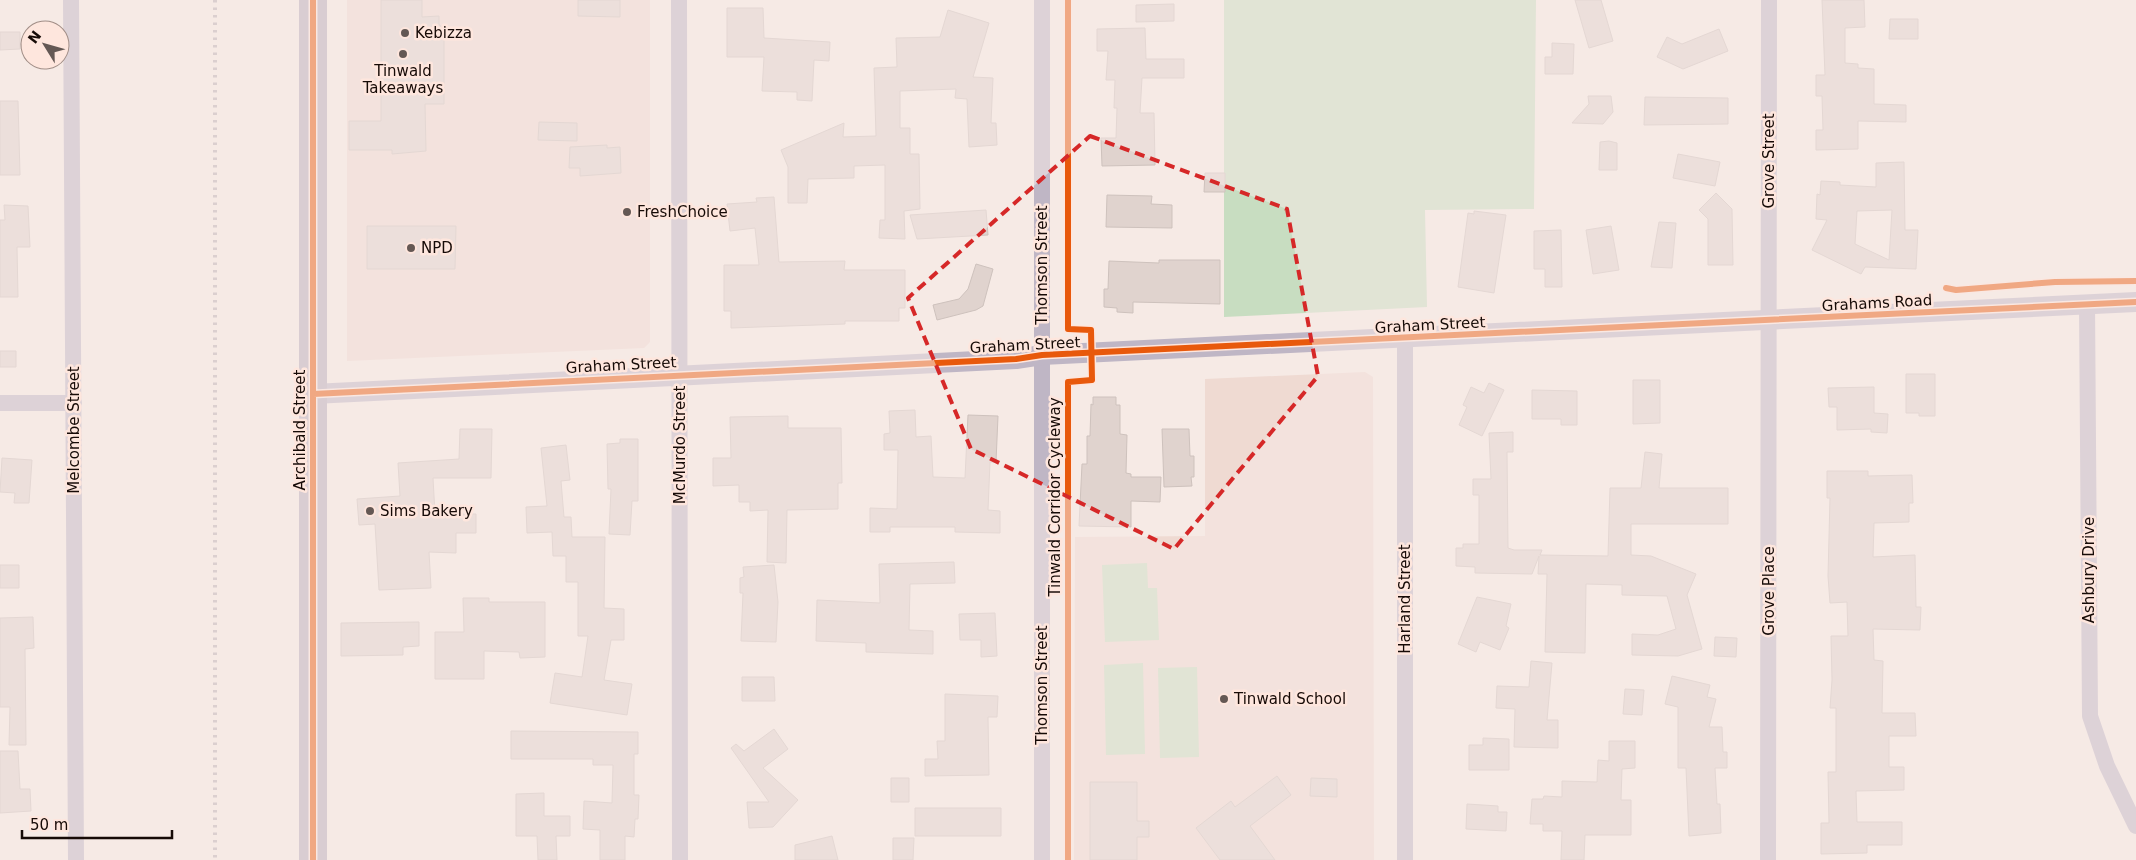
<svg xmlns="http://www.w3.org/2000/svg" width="2136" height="860" viewBox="0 0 2136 860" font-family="'DejaVu Sans',sans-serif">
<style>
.built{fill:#efdad2}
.green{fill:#c8ddc1}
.building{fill:#e0d3ce;stroke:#cec2bd;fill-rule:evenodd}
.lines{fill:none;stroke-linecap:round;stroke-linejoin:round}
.minor{stroke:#bfb6c5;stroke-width:16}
.tertiary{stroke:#bfb6c5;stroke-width:20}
.trunk{stroke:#b6aaba;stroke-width:28}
.rail{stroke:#bab0b3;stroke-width:4;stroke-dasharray:2.5 5;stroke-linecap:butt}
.cycleway-casing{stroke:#fee6dd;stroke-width:9}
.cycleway{stroke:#e8590c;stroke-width:6}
.marked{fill:none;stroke:#d62828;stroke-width:4;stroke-dasharray:10 6;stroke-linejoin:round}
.poi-dot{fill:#645854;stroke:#fee6dd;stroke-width:2}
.labels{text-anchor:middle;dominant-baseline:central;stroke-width:5;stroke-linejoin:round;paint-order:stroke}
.poi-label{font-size:15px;fill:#160a06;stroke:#fee6dd;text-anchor:start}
.street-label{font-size:15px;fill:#160a06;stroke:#fee6dd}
</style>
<rect width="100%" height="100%" fill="#f6eae5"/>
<path class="built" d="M347,0H650V342L644,348L347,361Z
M1365,372L1373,377L1374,860H1074L1075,537L1205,536V379Z"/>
<path class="green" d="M1224,0H1536L1534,209L1425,210L1427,307L1224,317Z
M1147,563L1148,588H1157L1159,640L1105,642L1102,565Z
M1143,663L1145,754L1106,755L1104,665Z
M1197,667L1199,757L1160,758L1158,668Z"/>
<path class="building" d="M381,0H422V17L439,16V24L444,31V104H425L426,151L392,154V150H349V121H381Z
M578,0H620V17L578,16Z
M1575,0H1601L1613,41L1589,48Z
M1822,0H1864L1865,27L1845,28V63L1858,64V68L1874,69V104L1906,105V122L1858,121V149L1816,150V130H1823L1822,96H1816V75H1825Z
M1174,4V21L1136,22V5Z
M727,8H763L764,38L830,42L829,61L814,60L812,101L797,100V92L762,91L764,57H727Z
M948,10L989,23L973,77L993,78L991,123H996L997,145L969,147L967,99L955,98L956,89L900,91V128H910V154H919L920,209L904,211L905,239L879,238L880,220H885V165L854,166V178L808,179L807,203H788V167L781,150L844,123L843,137L876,136L874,68L897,67L896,38L940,37Z
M1890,19H1918V39H1889Z
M1145,28L1146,59H1184V78H1142L1140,113H1154L1155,165L1102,166L1101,138H1116L1117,108H1114L1115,80H1106L1108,51H1097V29Z
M1719,29L1728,51L1683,69L1657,57L1667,37L1682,44Z
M0,32H20V49L0,50Z
M1552,43L1574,44L1573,74H1545V57H1552Z
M1588,96H1611L1613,112L1603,124L1572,123L1589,104Z
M1645,97L1728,98V124L1644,125Z
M0,101H18L20,175H0Z
M539,122L577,123V141L538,140Z
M1609,141L1617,143V170H1599L1600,142Z
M607,145V148L620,147L621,173L580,176V168H569L570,147Z
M1678,154L1720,162L1715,186L1673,178Z
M1904,162L1905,230H1918L1916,269L1865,267L1861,274L1812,250L1827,220L1816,219L1817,194L1820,195L1821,181L1840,182V185L1876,187V163ZM1892,210L1889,260L1855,244L1857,211Z
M1205,173H1225V192H1204Z
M1716,193L1732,209L1733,265H1708V219L1699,210Z
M1107,195L1152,196L1151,204L1172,205V228L1106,227Z
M774,197L779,262L845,261L844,270H905V308H899V321H845V324L731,328V311H724V265H759L755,228L730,231L727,204L757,202L756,198Z
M4,205L28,206L30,247H17L18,297H0V220H5Z
M986,210L988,235L917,239L910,215Z
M1474,211L1506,215L1494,293L1458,287L1468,213L1474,214Z
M1659,222L1676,223L1672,268L1651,267Z
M367,226H456L455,269H367Z
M1611,226L1619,270L1593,274L1586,230Z
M1561,230L1562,287H1545V269H1534V231Z
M1159,260H1220V304L1133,302V313L1117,312V308L1104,307V289H1108L1109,261L1159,263Z
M976,264L993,269L983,306L976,310L937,320L933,305L959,299L968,289Z
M0,351H16V367H0Z
M1906,374H1935V416H1919V413H1906Z
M1633,380H1660V423L1633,424Z
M1489,383L1504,390L1482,436L1459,425L1467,407L1463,405L1471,387L1484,393Z
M1874,387V413L1888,414L1887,433L1871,432V429L1837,430V407H1829L1828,388Z
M1532,390L1577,391V425H1561V419H1532Z
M1093,397H1116V405H1120V434L1127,435L1126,473L1131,474V477H1161L1160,502L1131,501V527L1079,526L1082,464H1087V436H1090L1091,404L1093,405Z
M915,410L916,437L931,436L933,477L965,478L968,415L998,416L996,462H990L988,510L1000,511V533L955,532V527H890V532H870V508L897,509L898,450H884V434L890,433L889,411Z
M788,416V428H841L842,483H838V509L787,510L786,563L767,562L768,510L750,511V502H739V485L713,486V458H731L730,417Z
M460,429H492L491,478H433L435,514H476V533H456V553L429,552L431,588L379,590L375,524L359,525L357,499L400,496L398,463L459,459Z
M1162,429H1189L1190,456H1194V477H1191L1192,486L1164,487Z
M1513,432V452H1507L1508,548L1514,550H1542L1540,555L1608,556L1610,488H1641L1645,452L1662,454L1659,488H1728V524H1631V555L1651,556L1696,574L1687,595L1702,649L1678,656L1632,655V634L1658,635L1676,629L1667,596L1622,595V585L1586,584L1585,653L1545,652L1547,574H1538L1539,556L1532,574L1475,573V567L1456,566V548H1463V544H1479V495H1473V479H1491L1489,433Z
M620,439H638V501H632L630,535L609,534L611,489H608L607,444L620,443Z
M566,445L570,480L561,481L564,517H571L572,537H605L604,608L624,609V640H611L604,680L632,684L627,715L550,703L555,673L582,677L588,636H578V582H566V556H553L552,532L527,533L526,507L547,506L541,448Z
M2,458L32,460L29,503H14L15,493L0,492Z
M1827,471H1868V476L1912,475L1913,503H1909V522L1874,523L1873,557L1915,555L1916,607H1921L1920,630L1873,629L1874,660L1883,661L1882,713H1915L1916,736H1889V767H1904V790L1856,791L1857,822H1902V845H1867V853L1821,854V823H1829L1828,772H1836V708H1830L1832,680L1831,636H1848L1847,602L1830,603L1828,576L1830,498H1827Z
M954,562L955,583L910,584L909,630L933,631V654L866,652V643L816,641L817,600L880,603L879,564Z
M0,565H19V588H0Z
M774,565L778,602L776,642L741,641L743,593H740V578L744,577L743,567Z
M1477,597L1511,604L1506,626L1509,628L1500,650L1480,642L1476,652L1458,644Z
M463,598H489V602H545V657L520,658L519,652L484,651V679H435V632H464Z
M995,613L997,656L981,657V640H960L959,614Z
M33,617L34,648L25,649L26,745H9L10,707H0V618Z
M419,622V646L403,647V655L341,656V623Z
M1715,637L1737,638L1736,657L1714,656Z
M1531,661L1552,663L1547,720H1558V748L1514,747L1515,709L1496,708L1497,686L1529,687Z
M1672,676L1710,685L1707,697L1716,699L1709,727H1722L1723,752H1727V768H1715L1717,804H1720L1721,833L1689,836L1686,768H1678V707L1665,704Z
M742,677H774L775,701H742Z
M1625,689L1644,690L1642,715L1623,714Z
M945,694L998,696L997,717H988L989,775L925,776V759H938L937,741H945Z
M774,729L788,749L763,768L798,800L773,827L749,828L747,802H769L731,748L736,744L744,751Z
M511,731L638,732V754H634V795H639L638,819H635L634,837L625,836V860H600V830L583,829L584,801L612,803L613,765H593V759H511Z
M1483,738L1509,739V770H1469V745H1483Z
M1609,741H1635V768L1622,769L1621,800H1631V835H1585L1584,860H1561L1562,831H1543V824H1530L1532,799H1543L1544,796L1562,797V781L1597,782L1598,760L1609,761Z
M0,751H18L20,789H30L31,811L0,813Z
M1277,776L1291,795L1250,826L1275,860H1220L1196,828L1231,801L1235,807Z
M891,778H909V802H891Z
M1311,778L1337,779V797L1310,796Z
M1090,782H1137V821H1149V837H1137V860H1090Z
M544,793V816H570V836H556L557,860H538L537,836H516V794Z
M1467,804L1498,806V812H1507L1506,831L1466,829Z
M915,808H1001V836H915Z
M832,836L838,860H795V845Z
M893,838H914L913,860H893Z"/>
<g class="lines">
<path class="minor" d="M71,0L76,860
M679,0L680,860
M1042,0V860
M2087,304L2090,716L2107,766L2136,826
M0,403H74
M1405,860V339
M1768,860L1769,0"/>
<path class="tertiary" d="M313,394L1016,359L1042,355L2136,302"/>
<path class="trunk" d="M313,860V0"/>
<path class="rail" d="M215,0V860"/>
<defs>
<path id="cycleway" d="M1068,0V329L1091,330L1092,380L1068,382V860
M1946,288L1956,290L2055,282L2136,281
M313,394L1016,359L1042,355L2136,302
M313,860V0"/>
</defs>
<use href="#cycleway" class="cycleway-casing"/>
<use href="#cycleway" class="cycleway"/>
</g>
<path d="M0 0H2136V860H0ZM1090,136L1287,209L1318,376L1174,549L971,449L908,298Z" fill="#f6eae5" fill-opacity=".55" fill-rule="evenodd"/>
<path class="marked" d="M1090,136L1287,209L1318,376L1174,549L971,449L908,298Z"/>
<g class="poi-dot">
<circle cx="405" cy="33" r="5"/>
<circle cx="403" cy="54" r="5"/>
<circle cx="627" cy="212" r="5"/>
<circle cx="411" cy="248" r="5"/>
<circle cx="370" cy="511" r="5"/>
<circle cx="1224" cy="699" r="5"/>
</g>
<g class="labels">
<g class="poi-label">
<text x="415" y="33">Kebizza</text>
<text x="403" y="71" text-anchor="middle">Tinwald<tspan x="403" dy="17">Takeaways</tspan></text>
<text x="637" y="212">FreshChoice</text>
<text x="421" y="248">NPD</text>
<text x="380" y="511">Sims Bakery</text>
<text x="1234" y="699">Tinwald School</text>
</g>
<g class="street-label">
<text transform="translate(1769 161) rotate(-90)">Grove Street</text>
<text transform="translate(1042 265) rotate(-90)">Thomson Street</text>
<text transform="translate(1877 303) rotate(-3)">Grahams Road</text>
<text transform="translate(1430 325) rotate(-3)">Graham Street</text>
<text transform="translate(1025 345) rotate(-3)">Graham Street</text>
<text transform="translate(621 365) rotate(-3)">Graham Street</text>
<text transform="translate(74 430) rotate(-90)">Melcombe Street</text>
<text transform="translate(300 430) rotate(-90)">Archibald Street</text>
<text transform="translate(680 445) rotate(-90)">McMurdo Street</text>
<text transform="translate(1055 497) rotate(-90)">Tinwald Corridor Cycleway</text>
<text transform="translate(2089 570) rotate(-90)">Ashbury Drive</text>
<text transform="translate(1769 591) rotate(-90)">Grove Place</text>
<text transform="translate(1405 599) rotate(-90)">Harland Street</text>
<text transform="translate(1042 685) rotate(-90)">Thomson Street</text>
</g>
</g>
<g transform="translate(45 45) rotate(307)"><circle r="24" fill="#fee6dd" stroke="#a18e87"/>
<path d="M0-4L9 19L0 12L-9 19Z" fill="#645854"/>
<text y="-8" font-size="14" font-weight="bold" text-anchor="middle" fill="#160a06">N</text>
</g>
<path d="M22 830v8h150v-8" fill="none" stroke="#160a06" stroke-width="2.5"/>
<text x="30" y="830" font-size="15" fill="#160a06" stroke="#fee6dd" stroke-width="4" paint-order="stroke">50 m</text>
</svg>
